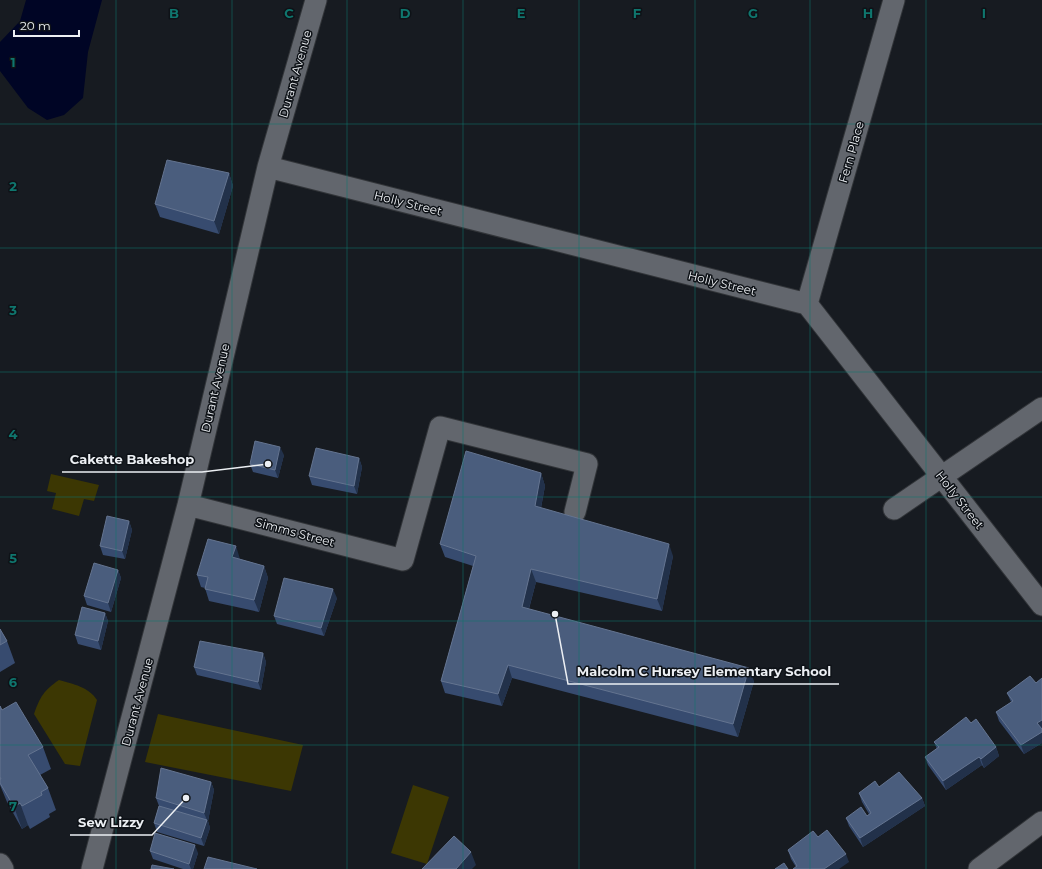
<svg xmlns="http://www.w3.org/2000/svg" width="1042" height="869" viewBox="0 0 1042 869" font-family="Montserrat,sans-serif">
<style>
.green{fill:#3c3703}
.water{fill:#000525}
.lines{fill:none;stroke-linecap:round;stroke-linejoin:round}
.minor-casing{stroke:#323539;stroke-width:23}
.minor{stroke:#62666d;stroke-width:21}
.wall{fill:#374b6f}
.shaded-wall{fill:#22314a}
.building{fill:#4a5d7d;stroke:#647490}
.grid{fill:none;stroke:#0f766e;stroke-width:1;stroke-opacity:0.55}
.labels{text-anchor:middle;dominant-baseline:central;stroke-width:3;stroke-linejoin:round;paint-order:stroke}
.street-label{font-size:12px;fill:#eceff3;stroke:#0e1217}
.grid-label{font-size:13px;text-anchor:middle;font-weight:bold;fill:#0f766e;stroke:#0e1217;stroke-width:3;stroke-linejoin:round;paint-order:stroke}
.leader{fill:none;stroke:#eceff3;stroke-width:1.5}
.callout-dot{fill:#eceff3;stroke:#0e1217;stroke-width:1.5}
.callout-label{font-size:13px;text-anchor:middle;font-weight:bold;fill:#eceff3;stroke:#0e1217;stroke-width:3;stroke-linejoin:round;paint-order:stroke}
</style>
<rect width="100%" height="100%" fill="#171b21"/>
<path class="green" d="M51,474L99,485L94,501L84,499L79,516L52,509L56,493L47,491Z
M59,680C73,684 89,687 97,700L80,766L65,764L34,714C40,697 44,690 59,680Z
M158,714L303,745L291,791L145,762Z
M413,785L449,797L427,864L391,853Z"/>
<path class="water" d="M26,0H102L88,52L83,98L64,115L47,120L28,108L0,71V42L20,21Z"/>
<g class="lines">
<defs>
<path id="minor" d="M268,167L807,304L1042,605
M807,304L894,0
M188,505L403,560L440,427L587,464L575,512
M894,509L1042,408
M0,864L3,869
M92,869L188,505L268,167L316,0
M979,869L1042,822"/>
</defs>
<use href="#minor" class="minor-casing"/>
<use href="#minor" class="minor"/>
</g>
<path class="wall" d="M229,173L233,186L219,234L160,217L155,204Z
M284,455L278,478L253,472L250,464Z
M359,458L362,467L357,494L312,485L309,476Z
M541,473L545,486L541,508L673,556L662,611L536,582L529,609L754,681L738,737L512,678L502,706L445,693L441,681L473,566L445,557L440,544Z
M129,521L132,530L125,559L103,555L100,546Z
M240,559L264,566L268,578L259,612L209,601L205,588L201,587L197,575Z
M118,570L121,578L111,612L87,605L84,596Z
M337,598L324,636L277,624L274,616Z
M105,613L108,621L101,650L78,644L75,635Z
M0,629L7,641L15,663L0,672Z
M263,653L266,662L261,690L197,675L194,667Z
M1042,678V743L1024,754L999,721L996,712L1011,702L1007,693L1036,683Z
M0,706L2,710L43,747L51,769L40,775L48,788L56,810L49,814L50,817L30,829L28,825L22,829L7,802L0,785Z
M971,723L996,747L999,756L984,768L982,765L946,790L928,765L925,757L937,749L934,742Z
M211,782L214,790L208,821L210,828L204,846L157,832L154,823L159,806L156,798Z
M879,787L922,798L925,806L863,847L849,826L846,818L867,816L869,814L862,802L859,793Z
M818,837L849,862L796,867L791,859L788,850Z
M150,851L198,853L193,869H183L153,859Z"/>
<path class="shaded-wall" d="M229,173L233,186L219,234L214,221Z
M280,447L284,455L278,478L275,470Z
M359,458L362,467L357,494L354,486Z
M541,473L545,486L539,518L535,506Z
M129,521L132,530L125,559L122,551Z
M669,544L673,556L662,611L657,599Z
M236,546L240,559L237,569L232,557Z
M264,566L268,578L259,612L254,600Z
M531,569L536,582L526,619L522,607Z
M118,570L121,578L111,612L108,603Z
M333,589L337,598L324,636L321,628Z
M105,613L108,621L101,650L98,641Z
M263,653L266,662L261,690L258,682Z
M508,665L512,678L502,706L498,694Z
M749,668L754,681L738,737L733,724Z
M1042,720V730L1037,723Z
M1042,732V743L1024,754L1021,745Z
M996,747L999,756L984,768L981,759Z
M979,757L982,765L946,790L943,781Z
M211,782L214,790L208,821L210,828L204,846L201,838L207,820L204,813Z
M922,798L925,806L863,847L860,838Z
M20,803L28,825L22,829L14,807Z
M195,845L198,853L193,869H191L189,864Z
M471,852L476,865L472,869H456Z
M846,854L849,862L839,869H824Z"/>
<path class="building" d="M167,160L229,173L214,221L155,204Z
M255,441L280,447L275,470L250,464Z
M316,448L359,458L354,486L309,476Z
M466,451L541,473L535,506L669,544L657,599L531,569L522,607L749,668L733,724L508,665L498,694L441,681L476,556L440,544Z
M107,516L129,521L122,551L100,546Z
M208,539L236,546L232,557L264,566L254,600L205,589L208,577L197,575Z
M94,563L118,570L108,603L84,596Z
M284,578L333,589L321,628L274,616Z
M82,607L105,613L98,641L75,635Z
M0,629L7,641L0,645Z
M200,641L263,653L258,682L194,667Z
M1030,676L1036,683L1042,678V720L1037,723L1042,729V732L1021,745L996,712L1013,701L1007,693Z
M16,702L43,747L28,755L48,788L41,792L42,795L22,806L20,803L14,807L0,783V779H1L0,777V706L2,710Z
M966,717L971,723L976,719L996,747L981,759L979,757L943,781L925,757L939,747L934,742Z
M161,768L211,782L204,813L156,798Z
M899,772L922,798L860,838L846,818L861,807L867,816L871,813L859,793L875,781L879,787Z
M159,806L207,820L201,838L154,823Z
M827,830L846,854L824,869H793L797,866L788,850L813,831L818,837Z
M155,833L195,845L189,864L150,851Z
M454,836L471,852L456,869H422Z
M208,857L257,869H204Z
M784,863L788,869H775Z
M152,865L174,869H151Z"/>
<path class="grid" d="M116,0V869M232,0V869M347,0V869M463,0V869M579,0V869M695,0V869M810,0V869M926,0V869M0,124H1042M0,248H1042M0,372H1042M0,497H1042M0,621H1042M0,745H1042"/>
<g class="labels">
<g class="street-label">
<text transform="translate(295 74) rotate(-74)">Durant Avenue</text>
<text transform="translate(851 152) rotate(-74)">Fern Place</text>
<text transform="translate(408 203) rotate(14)">Holly Street</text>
<text transform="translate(722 283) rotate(14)">Holly Street</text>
<text transform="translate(215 388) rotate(-77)">Durant Avenue</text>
<text transform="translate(960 500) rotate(52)">Holly Street</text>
<text transform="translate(295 532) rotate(15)">Simms Street</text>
<text transform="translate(137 702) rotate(-75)">Durant Avenue</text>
</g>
</g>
<g class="grid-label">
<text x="174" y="18">B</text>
<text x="289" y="18">C</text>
<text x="405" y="18">D</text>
<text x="521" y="18">E</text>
<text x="637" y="18">F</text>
<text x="753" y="18">G</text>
<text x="868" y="18">H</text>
<text x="984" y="18">I</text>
<text x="13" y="67">1</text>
<text x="13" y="191">2</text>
<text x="13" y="315">3</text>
<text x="13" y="439">4</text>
<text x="13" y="563">5</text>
<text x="13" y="687">6</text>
<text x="13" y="811">7</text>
</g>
<path class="leader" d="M268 464L202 472H62M555 614L568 684H839M186 798L152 835H70"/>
<g class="callout-dot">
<circle cx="268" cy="464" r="4"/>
<circle cx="555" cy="614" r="4"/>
<circle cx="186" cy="798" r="4"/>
</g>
<g class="callout-label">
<text x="132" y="464">Cakette Bakeshop</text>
<text x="704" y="676">Malcolm C Hursey Elementary School</text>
<text x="111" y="827">Sew Lizzy</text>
</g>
<path d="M14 30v6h65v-6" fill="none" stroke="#eceff3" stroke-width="2"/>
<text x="20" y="30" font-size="12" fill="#eceff3" stroke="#0e1217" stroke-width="3" paint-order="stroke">20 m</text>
</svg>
